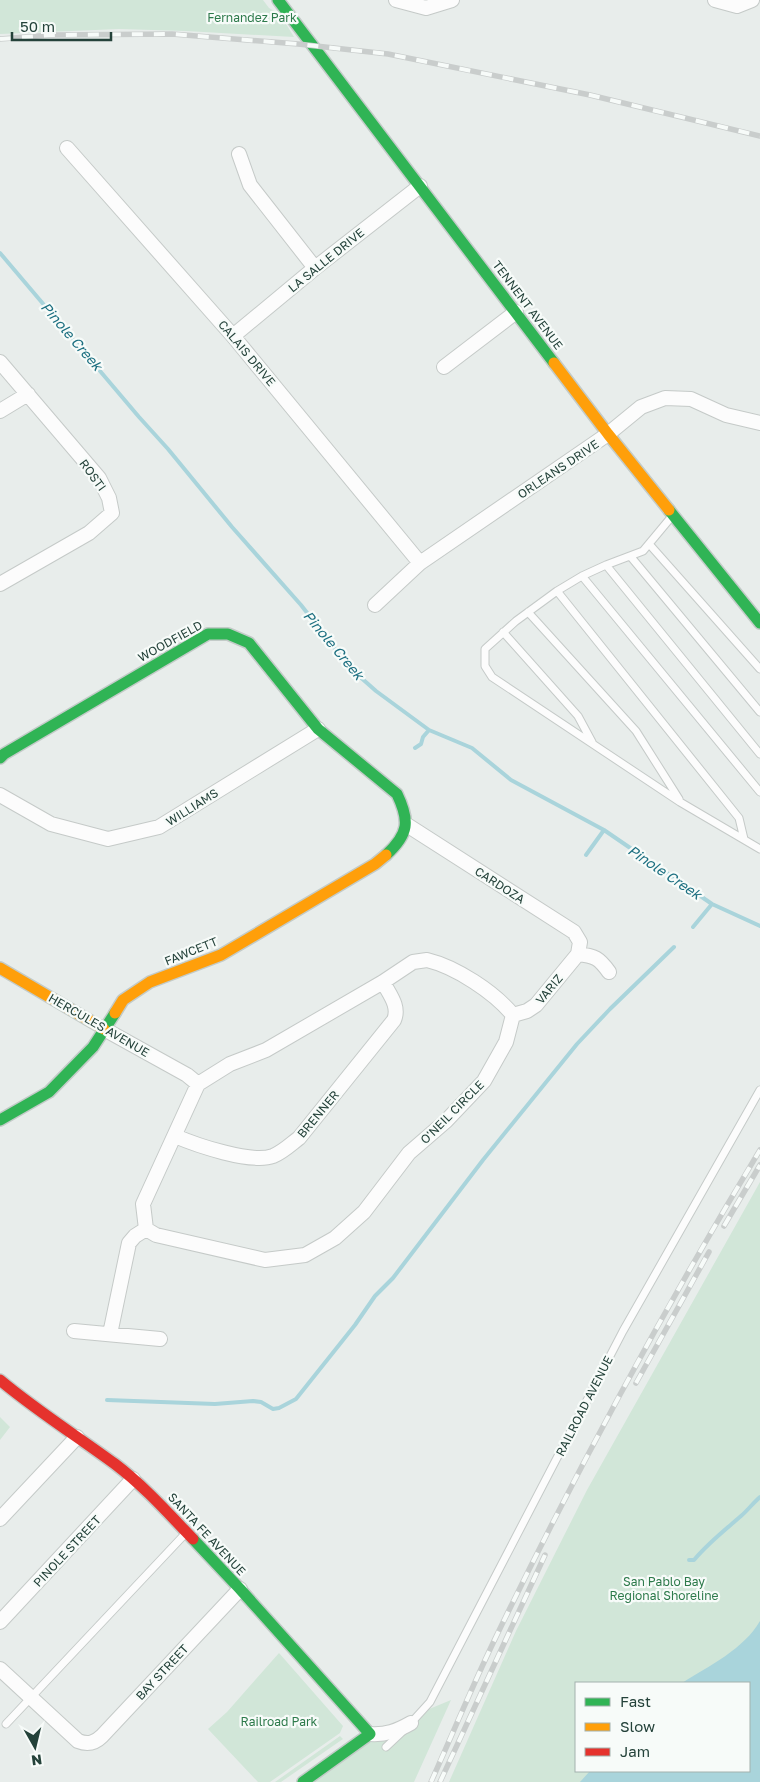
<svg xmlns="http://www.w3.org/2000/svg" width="760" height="1782" viewBox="0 0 760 1782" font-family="'Golos Text',sans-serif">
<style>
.green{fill:#d1e6d8;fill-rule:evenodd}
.water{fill:#a9d4db}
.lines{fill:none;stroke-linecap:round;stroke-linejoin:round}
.stream{stroke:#a9d4db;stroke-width:4}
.lane-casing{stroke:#c5cac8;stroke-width:9}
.street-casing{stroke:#c5cac8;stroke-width:16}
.fast-casing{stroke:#c3cbc8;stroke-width:14}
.slow-casing{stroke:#c3cbc8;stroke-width:14}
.jam-casing{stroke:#c3cbc8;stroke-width:14}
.lane{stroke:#fcfcfc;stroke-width:7}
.street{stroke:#fcfcfc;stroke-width:14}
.fast{stroke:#30b455;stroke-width:11}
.slow{stroke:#ff9f0a;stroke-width:11}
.jam{stroke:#e5322d;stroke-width:11}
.rail-casing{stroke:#c9cdcc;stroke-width:5.5}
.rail{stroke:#f7fbf9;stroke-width:4;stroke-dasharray:11;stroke-linecap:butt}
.labels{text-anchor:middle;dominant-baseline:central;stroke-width:4.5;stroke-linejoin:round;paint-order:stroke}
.park-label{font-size:12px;fill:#2d7a4b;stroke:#f7fbf9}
.street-label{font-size:12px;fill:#24423a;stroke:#f7fbf9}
.water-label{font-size:14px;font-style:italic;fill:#1c6f80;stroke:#f7fbf9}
</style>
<rect width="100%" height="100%" fill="#e8edeb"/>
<path class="green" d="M0,0H263L269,8L280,14L294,37L186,31L119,29L0,34Z
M760,1182V1782H449L516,1631L587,1490ZM576,1683H749V1771H576Z
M0,1417L10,1427L0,1440Z
M279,1653L343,1726L340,1733L270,1782H258L208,1729L227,1712Z
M451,1700L414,1782H303L422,1712Z
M340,1736L343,1739L281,1782H275Z"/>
<path class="water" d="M760,1621V1782H580L590,1771H749V1683H682C709,1666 744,1649 760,1621Z"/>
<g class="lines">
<path class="stream" d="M0,253L139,417L168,449L232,527L301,605L350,668L376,691L429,730L472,748L511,780L604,830L712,904L760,926
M415,748L421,744L423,737L429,730
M586,855L604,830
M693,927L712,904
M107,1400L215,1404L253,1401L261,1402L273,1409L279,1408L296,1399L355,1325L375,1296L393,1278L483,1160L577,1044L610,1009L674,947
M689,1560H694C708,1543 725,1530 741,1516C748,1510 753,1503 760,1497"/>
<defs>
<path id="lane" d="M673,515L643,551L606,565L582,576L557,591L516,621L485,649V666L492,677L680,802L760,849
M650,545L760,669
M631,557L760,712
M606,565L760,754
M582,576L760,792
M557,591L739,818L744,839
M528,612L636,731L679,799
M503,632L578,716L592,742
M6,1724L185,1534
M410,1724L430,1702L623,1331L760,1090
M386,1747L403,1731"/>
<path id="street" d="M396,0L426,8L452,0
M715,0L737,6L752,0
M67,148L233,336L420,563
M239,154L250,185L315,268
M233,336L315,268L420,186
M0,362L99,478L109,498L112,513L89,533L0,584
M444,367L516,312
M0,411L28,394
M375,605L420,563L608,434L641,407L665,398L691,399L726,415L760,423
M0,795L51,824L108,839L159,827L318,729
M407,825L574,932L580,942L578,954
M578,954C595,956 599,958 609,972
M427,960C456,967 494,992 513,1015L506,1042L484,1081L446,1121L409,1153L364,1212L335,1238L305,1255L265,1260L156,1235L146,1229L143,1204L198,1084L230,1064L266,1050L383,982L413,962Z
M513,1015L527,1011L536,1005L578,954
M104,1029L187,1075L198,1084
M175,1136C196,1145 251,1164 273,1156C283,1152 291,1144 299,1138L394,1020C400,1006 389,994 383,982
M74,1331L160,1339
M110,1334L129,1243L135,1236L146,1229
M0,1519L77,1437
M0,1622L133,1479
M0,1669L78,1741C88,1745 95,1743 102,1736L240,1589
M370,1734C386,1735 397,1731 411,1723"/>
<path id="fast" d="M278,0L554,363
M669,510L760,623
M0,758L4,754L208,634H228L249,643L318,729L397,794C410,821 409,834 386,855
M0,1120L49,1092L93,1047L115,1013
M193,1539L240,1589L370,1734L303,1782"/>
<path id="slow" d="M554,363L608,434L669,510
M0,968L104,1029
M115,1013L123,1000L150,982L221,955L375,864L386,855"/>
<path id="jam" d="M0,1380C37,1411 77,1436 115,1464C144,1486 168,1513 193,1539"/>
</defs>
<use href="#lane" class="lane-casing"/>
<use href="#street" class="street-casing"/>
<use href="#fast" class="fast-casing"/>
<use href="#slow" class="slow-casing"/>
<use href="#jam" class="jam-casing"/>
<use href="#lane" class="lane"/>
<use href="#street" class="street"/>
<use href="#fast" class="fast"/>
<use href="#slow" class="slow"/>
<use href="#jam" class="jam"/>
<defs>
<path id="rail" d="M0,39L52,35L172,34L298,44L388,54L590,95L760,136
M724,1226L760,1165
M636,1383L709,1252
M431,1782C452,1735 472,1687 494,1641C575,1473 664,1309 760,1150
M440,1782L545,1555"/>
</defs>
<use href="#rail" class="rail-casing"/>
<use href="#rail" class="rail"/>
</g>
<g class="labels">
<g class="park-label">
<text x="252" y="17">Fernandez Park</text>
<text x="664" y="1581">San Pablo Bay<tspan x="664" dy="14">Regional Shoreline</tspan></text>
<text x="279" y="1721">Railroad Park</text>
</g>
<g class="street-label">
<text transform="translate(326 260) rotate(-39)">LA SALLE DRIVE</text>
<text transform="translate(528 305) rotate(53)">TENNENT AVENUE</text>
<text transform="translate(247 353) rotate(50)">CALAIS DRIVE</text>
<text transform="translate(558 469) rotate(-34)">ORLEANS DRIVE</text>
<text transform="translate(93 475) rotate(54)">ROSTI</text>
<text transform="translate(170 641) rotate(-29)">WOODFIELD</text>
<text transform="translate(192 807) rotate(-32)">WILLIAMS</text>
<text transform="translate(500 885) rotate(33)">CARDOZA</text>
<text transform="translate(191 951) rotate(-22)">FAWCETT</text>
<text transform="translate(549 989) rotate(-50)">VARIZ</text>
<text transform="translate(99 1025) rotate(30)">HERCULES AVENUE</text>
<text transform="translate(452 1112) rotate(-45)">O'NEIL CIRCLE</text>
<text transform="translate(318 1114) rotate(-50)">BRENNER</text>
<text transform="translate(584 1406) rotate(-63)">RAILROAD AVENUE</text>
<text transform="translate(207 1534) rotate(47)">SANTA FE AVENUE</text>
<text transform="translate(67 1551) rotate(-47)">PINOLE STREET</text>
<text transform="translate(162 1672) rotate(-47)">BAY STREET</text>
</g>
<g class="water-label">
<text transform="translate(72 336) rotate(49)">Pinole Creek</text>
<text transform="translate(334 645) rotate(50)">Pinole Creek</text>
<text transform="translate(665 872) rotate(34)">Pinole Creek</text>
</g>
</g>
<rect x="575" y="1682" width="175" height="90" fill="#f7fbf9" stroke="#a3b1ad"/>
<rect x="585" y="1698" width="25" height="8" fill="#30b455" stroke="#a3b1ad"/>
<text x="620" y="1707" font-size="15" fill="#24423a">Fast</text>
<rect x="585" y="1723" width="25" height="8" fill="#ff9f0a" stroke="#a3b1ad"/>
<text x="620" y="1732" font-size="15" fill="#24423a">Slow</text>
<rect x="585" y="1748" width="25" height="8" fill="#e5322d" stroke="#a3b1ad"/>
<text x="620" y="1757" font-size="15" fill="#24423a">Jam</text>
<g transform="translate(35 1747) rotate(172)" stroke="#f7fbf9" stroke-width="4" paint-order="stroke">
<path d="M0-4L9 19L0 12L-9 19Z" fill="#24423a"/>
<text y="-8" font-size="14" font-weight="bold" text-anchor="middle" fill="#24423a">N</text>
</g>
<path d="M12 32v8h99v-8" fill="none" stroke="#24423a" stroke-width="2.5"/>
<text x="20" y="32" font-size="15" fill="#24423a" stroke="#f7fbf9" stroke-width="4" paint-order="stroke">50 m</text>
</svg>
